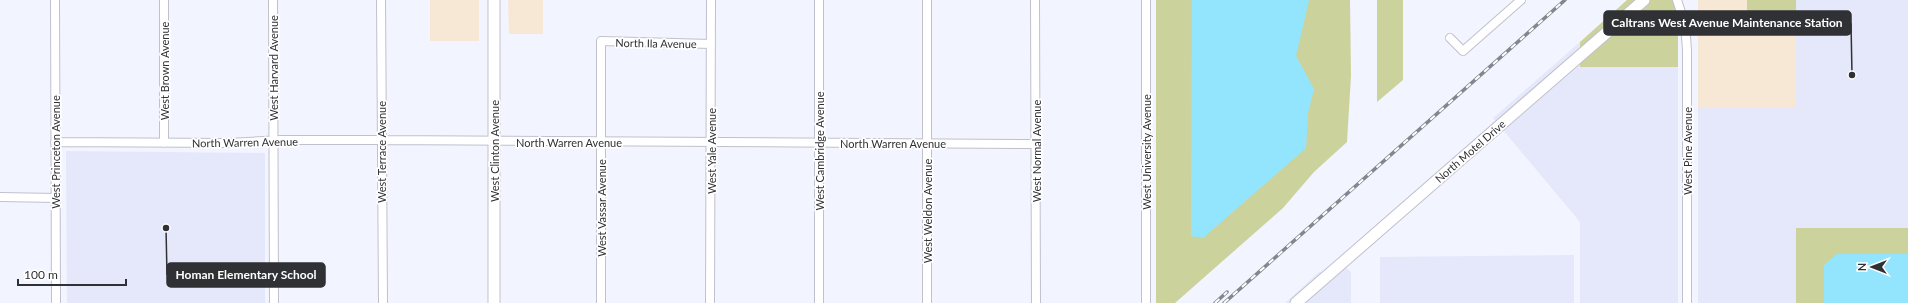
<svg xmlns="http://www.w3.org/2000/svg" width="1908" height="303" viewBox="0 0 1908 303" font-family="Lato,sans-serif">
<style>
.commercial{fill:#f7e8d5}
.built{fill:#e5e8fa}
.green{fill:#ccd29c}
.water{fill:#93e5fe}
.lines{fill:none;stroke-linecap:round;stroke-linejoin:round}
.minor-casing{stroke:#c0c1cb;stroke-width:10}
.secondary-casing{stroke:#c0c1cb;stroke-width:13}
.minor{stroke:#fff;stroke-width:8}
.secondary{stroke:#fff;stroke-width:11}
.rail-casing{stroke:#84868d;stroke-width:3.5}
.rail{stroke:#fff;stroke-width:2;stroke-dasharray:6;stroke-linecap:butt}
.labels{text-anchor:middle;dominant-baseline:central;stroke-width:3.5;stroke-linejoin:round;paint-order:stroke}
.street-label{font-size:11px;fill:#303135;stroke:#fff}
.leader{fill:none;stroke:#303135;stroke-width:1.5}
.callout-dot{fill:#303135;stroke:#fff;stroke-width:1.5}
.callout{fill:#303135;stroke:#303135;stroke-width:1.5}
.callout-label{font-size:12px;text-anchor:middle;font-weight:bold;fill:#fff}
</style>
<rect width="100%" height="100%" fill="#f2f4ff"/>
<path class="commercial" d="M430,0H479V41H430Z
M508,0H543V34H509Z
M1698,0H1747V25H1796V108H1698Z"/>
<path class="built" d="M1796,0H1908V228H1796V303H1698V108H1796Z
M1580,42V67H1678V303H1580V222L1493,118Z
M66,151L265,153V303H67Z
M1574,255V303H1380V257Z
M1334,264L1344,266L1351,272V303H1285L1319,272H1323Z"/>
<path class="green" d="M1156,0H1350L1351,76L1347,142L1314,172L1283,208L1175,303H1156Z
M1377,0H1403V80L1377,102Z
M1627,0H1678V67H1580V42Z
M1747,0H1796V25H1747Z
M1796,228H1908V303H1796Z"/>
<path class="water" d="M1192,0H1309L1296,56L1314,89L1308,113L1306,148L1203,238L1191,236Z
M1837,254H1908V303H1824V265Z"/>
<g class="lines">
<defs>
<path id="minor" d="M55,0L56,303
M164,0V143
M273,0L274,303
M381,0L383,303
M819,0V303
M927,0V303
M1035,0L1036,303
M1677,0L1685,24L1687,50V303
M1450,38L1463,51L1521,0
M55,142L228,143L281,140H381L1036,144
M0,197L56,198
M601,303V41L711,44
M710,303L711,0
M1146,303V0"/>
<path id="secondary" d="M494,0V303
M1296,303L1644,0"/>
</defs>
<use href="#minor" class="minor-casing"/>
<use href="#secondary" class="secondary-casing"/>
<use href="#minor" class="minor"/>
<use href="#secondary" class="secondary"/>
<defs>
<path id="rail" d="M1215,303L1227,292
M1224,303L1565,0"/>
</defs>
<use href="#rail" class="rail-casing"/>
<use href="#rail" class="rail"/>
</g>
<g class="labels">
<g class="street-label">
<text transform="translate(656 43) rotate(1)">North Ila Avenue</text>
<text transform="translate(273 68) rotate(-90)">West Harvard Avenue</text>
<text transform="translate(164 71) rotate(-90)">West Brown Avenue</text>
<text transform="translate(245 142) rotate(-1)">North Warren Avenue</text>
<text x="569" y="142">North Warren Avenue</text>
<text x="893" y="143">North Warren Avenue</text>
<text transform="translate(494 151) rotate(-90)">West Clinton Avenue</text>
<text transform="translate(711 151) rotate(-90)">West Yale Avenue</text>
<text transform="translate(819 151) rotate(-90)">West Cambridge Avenue</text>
<text transform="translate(1036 151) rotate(-90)">West Normal Avenue</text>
<text transform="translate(1470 151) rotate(-41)">North Motel Drive</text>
<text transform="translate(1687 151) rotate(-90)">West Pine Avenue</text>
<text transform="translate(55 152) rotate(-90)">West Princeton Avenue</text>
<text transform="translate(381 152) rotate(-90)">West Terrace Avenue</text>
<text transform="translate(1146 152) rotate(-90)">West University Avenue</text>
<text transform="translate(601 208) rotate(-90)">West Vassar Avenue</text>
<text transform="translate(927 211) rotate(-90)">West Weldon Avenue</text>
</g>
</g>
<path class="leader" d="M1852 75L1851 23M166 228L167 275"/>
<g class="callout-dot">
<circle cx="1852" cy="75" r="4"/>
<circle cx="166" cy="228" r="4"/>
</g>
<g class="callout">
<rect x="1604" y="11" width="247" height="24" rx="4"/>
<rect x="167" y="263" width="158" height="24" rx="4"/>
</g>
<g class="callout-label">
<text x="1727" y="27">Caltrans West Avenue Maintenance Station</text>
<text x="246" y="279">Homan Elementary School</text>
</g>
<g transform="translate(1872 267) rotate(270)" stroke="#ffffff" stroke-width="3" paint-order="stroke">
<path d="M0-3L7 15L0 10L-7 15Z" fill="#303135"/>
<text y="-6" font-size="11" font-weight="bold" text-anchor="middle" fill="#303135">N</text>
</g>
<path d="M18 279v6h108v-6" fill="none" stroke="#303135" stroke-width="2"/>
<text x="24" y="279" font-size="12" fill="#303135" stroke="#ffffff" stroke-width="3" paint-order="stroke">100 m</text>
</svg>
